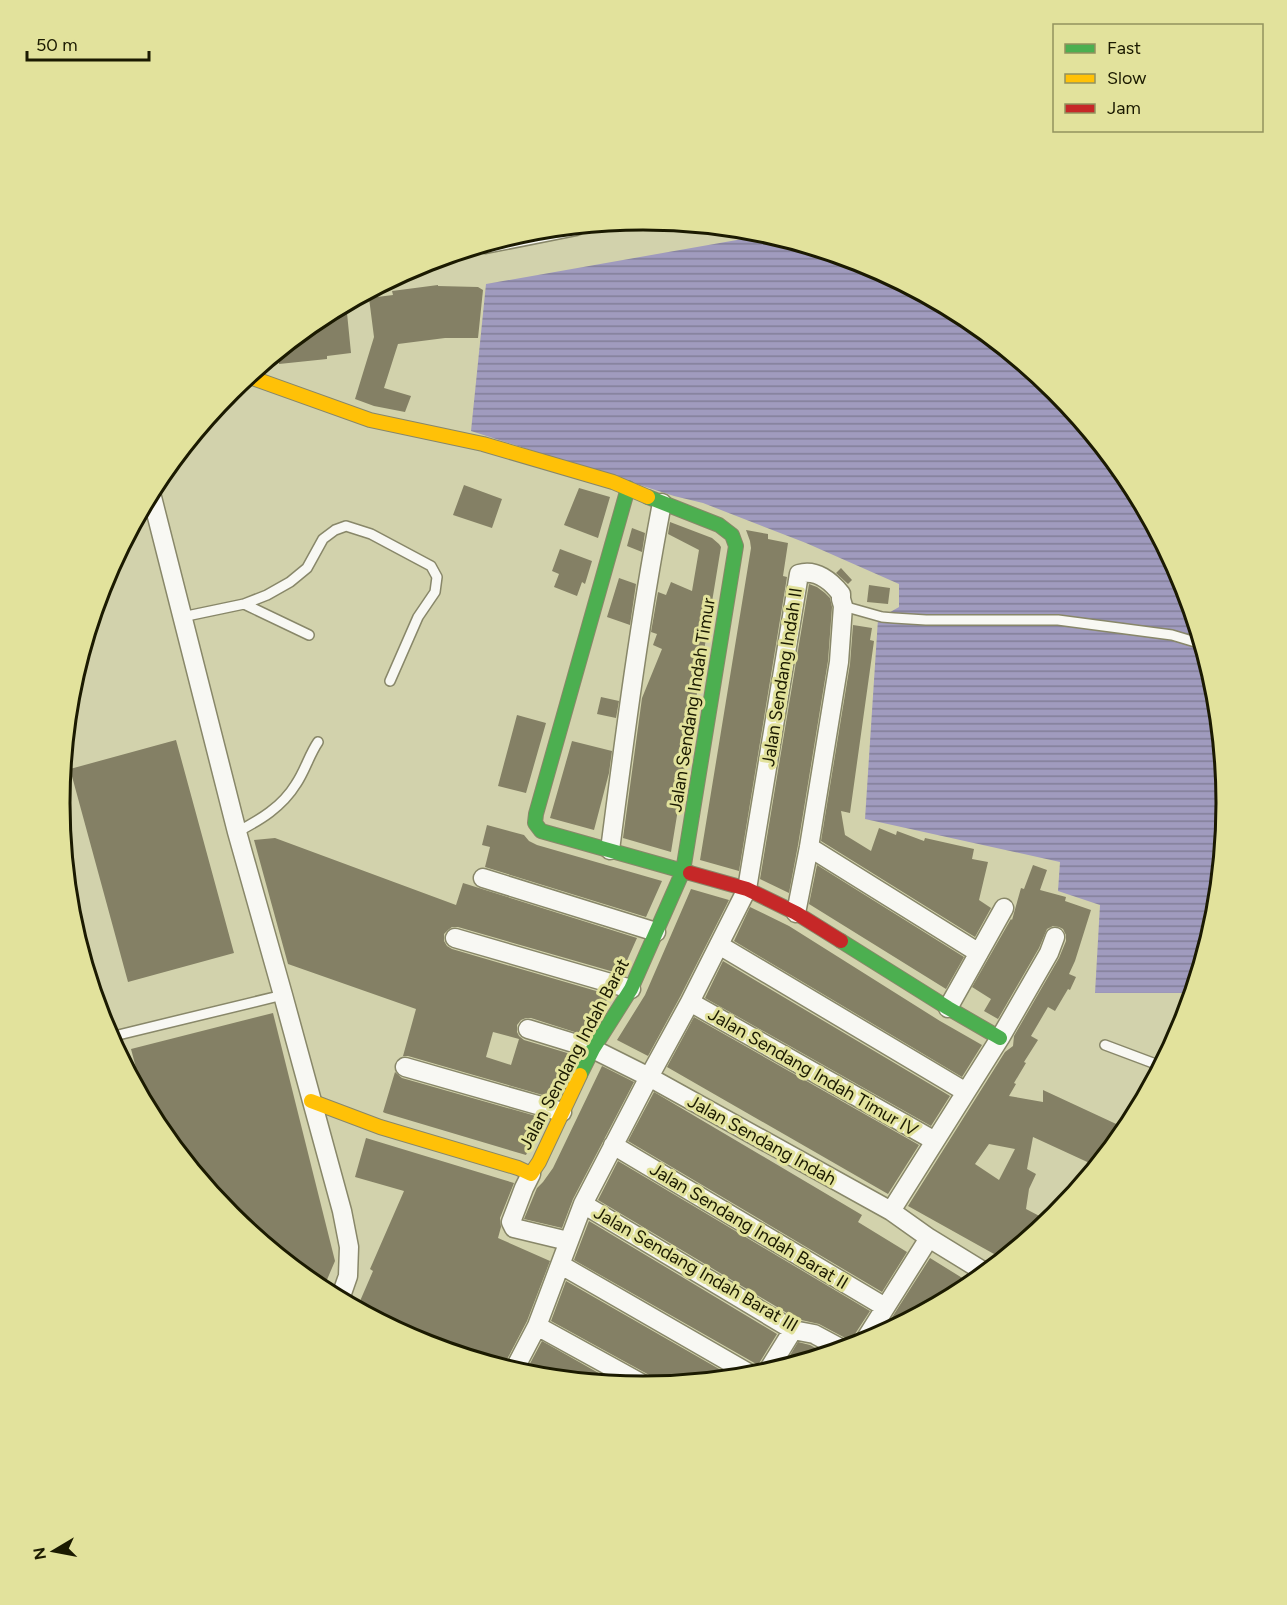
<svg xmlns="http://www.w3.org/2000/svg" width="1287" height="1605" viewBox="0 0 1287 1605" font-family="Figtree,sans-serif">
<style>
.water{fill:url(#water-rules)}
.building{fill:#848065;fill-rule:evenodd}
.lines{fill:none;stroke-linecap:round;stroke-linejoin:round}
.lane-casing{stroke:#888769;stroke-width:12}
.street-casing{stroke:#888769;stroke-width:21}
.fast-casing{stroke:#888769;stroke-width:16}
.slow-casing{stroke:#888769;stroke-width:16}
.jam-casing{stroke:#888769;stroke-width:16}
.lane{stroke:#f8f8f3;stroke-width:9}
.street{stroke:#f8f8f3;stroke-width:18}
.fast{stroke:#4caf50;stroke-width:14}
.slow{stroke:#ffc107;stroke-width:14}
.jam{stroke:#c62828;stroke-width:14}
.labels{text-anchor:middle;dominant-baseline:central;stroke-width:6;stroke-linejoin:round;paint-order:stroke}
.street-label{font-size:18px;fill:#1b1a01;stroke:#e2e29c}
.rim{fill:none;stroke:#1b1a01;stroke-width:3}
</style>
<defs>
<pattern id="water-rules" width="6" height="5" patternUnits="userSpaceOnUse" patternTransform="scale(1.5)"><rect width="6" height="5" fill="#a09bbe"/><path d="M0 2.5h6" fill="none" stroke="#827e98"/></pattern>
</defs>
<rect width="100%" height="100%" fill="#d2d2ac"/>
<path class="water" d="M771,234L867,264L968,318L1056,390L1129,479L1183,580L1216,689L1227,803L1216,917L1193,993H1095L1100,905L1058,891L1060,862L865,819L878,619L899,607V584L806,543L703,503L674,496L471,431L486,284Z"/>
<path class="building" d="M438,285V286L478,287L483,290L478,338H445L398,344L384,388L411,396L405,412L374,406L355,399L374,337L369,298L393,295L392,291Z
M346,303L351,353L327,356V359L279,364L278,351L320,317Z
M464,485L502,499L492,528L453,515Z
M579,488L610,497L598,538L564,525Z
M670,522L712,538L719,544L721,547L671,852L623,838L642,698L662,649L653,645L657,634L651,632L658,592L666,595L671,582L692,591L699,550L668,534Z
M632,528L645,533L642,552L627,546Z
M746,530L768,534V539L788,543L783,576L787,577L739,871L700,860L751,548L750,541Z
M560,549L592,561L585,584L582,582L577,596L554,587L559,574L552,571Z
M841,568L852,580L848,584L836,573Z
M619,578L636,584L630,625L607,617Z
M809,584L817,587L825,593L830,598L832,607L828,661L798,845L789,893L760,879Z
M869,585L890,588L888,604L867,602Z
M853,625L872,628L870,640L874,641L850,813L841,811L845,835L871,851L879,828L896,835L897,831L924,841L925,838L974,849L972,859L988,862L979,900L991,908L975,937L821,841L850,664Z
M601,697L619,701L616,718L597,714Z
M517,715L546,723L526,793L498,786Z
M176,740L234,953L128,982L70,769Z
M572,741L612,751L609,773L594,830L550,818Z
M487,825L524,835L529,841L537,845L662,881L646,917L485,867L490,847L482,845Z
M275,838L456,905L463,883L637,938L621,974L458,927H452L448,930L444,934V941L447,946L452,949L610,995L584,1035L531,1018H526L521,1020L517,1025V1032L519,1036L524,1040L574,1055L553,1098L408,1056H403L416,1009L288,964L254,840ZM493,1032L519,1039L511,1065L486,1057Z
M817,865L964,957L946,989L809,904Z
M1033,865L1047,870L1040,890L1066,897L1065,901L1091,910L1075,961L1069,974L1076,977L1070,990L1068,989L1055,1011L1048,1007L1031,1036L1038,1040L1024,1062L1026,1063L1014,1083L1016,1084L1009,1096L1043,1102V1090L1127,1129L1096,1166L1033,1137L1027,1169L1036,1174L1029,1189L1026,1209L1049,1221L1003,1259L908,1206L1005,1052L1013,1046L1014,1036L1059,958L1066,941V935L1063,929L1059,927L1053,926L1047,929L1039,948L998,1019L984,1011L991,999L972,987L1011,919L1012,920L1021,888L1024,889ZM989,1144L1015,1149L999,1180L975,1164Z
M691,889L729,900L680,997L648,1056L617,1040L645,995Z
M750,907L789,926L940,1021L982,1045L962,1077L734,941Z
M723,961L950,1096L931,1126L705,998Z
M273,1013L335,1261L323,1289L231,1215L158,1126L145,1102L131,1049Z
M694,1017L919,1145L888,1194L667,1067Z
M602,1066L634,1082L573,1199L562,1228L524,1219L537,1188L543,1182L553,1168Z
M395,1072L402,1078L543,1118L526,1155L385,1113L383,1112Z
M654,1092L862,1215L858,1222L907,1252L882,1292L628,1141Z
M366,1138L514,1183L500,1218L501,1227L498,1238L550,1261L527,1321L503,1367L420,1341L357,1308L373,1271L370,1269L404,1191L355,1177Z
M618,1161L870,1311L853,1337L852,1345L847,1339L819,1324L797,1319L598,1200Z
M589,1221L777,1334L758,1365L574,1260Z
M930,1258L972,1284L967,1288L882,1333Z
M566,1281L733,1377L657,1385L655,1380L651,1376L551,1321Z
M542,1341L618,1384L525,1373Z
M798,1342L810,1345L827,1354L783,1367Z"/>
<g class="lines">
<defs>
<path id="lane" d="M244,604L309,635
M843,606L882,617L894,618L926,620H1058L1172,635L1202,644
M182,617L244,604L267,595L290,582L307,568L323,539L335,530L346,526L371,534L431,566L437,577L435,592L418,617L390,681
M237,832C260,820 282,807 296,784C305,771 309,755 318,742
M110,1037L283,995
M1105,1045L1161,1066"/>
<path id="street" d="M485,244L576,226
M151,493L237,832L283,995L342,1211L349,1247L348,1276L340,1299
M809,847L979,953
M610,850C625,734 640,618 662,503
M483,878L656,932
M455,938L631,989
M719,945L966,1092
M690,1002L935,1141
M948,1008L1004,908
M528,1029L593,1049L649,1077L891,1211L929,1238L986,1273
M405,1067L562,1112
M613,1145L885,1307
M531,1174L524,1188L511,1222L514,1228L568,1241
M583,1204L793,1330L814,1334L842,1349
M891,1211L1000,1038L1049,953L1055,937
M561,1265L752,1375
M537,1326L646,1386
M863,1343L929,1238
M514,1370L537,1326L583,1204L649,1077L690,1002L747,889L799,574C816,569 831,581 841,594V599L843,606L839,662L809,847L796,913
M767,1372L793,1330"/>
<path id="fast" d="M628,488L536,814L535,823L541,831L690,873
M841,941L948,1008L1000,1038
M580,1075L593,1049L631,989L683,871L736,546L732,535L719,525L648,497"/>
<path id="slow" d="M247,376L370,420L483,444L613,482L648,497
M311,1101L380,1127L518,1168L531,1174L539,1162L580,1075"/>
<path id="jam" d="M690,873L747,889L796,913L841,941"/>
</defs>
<use href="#lane" class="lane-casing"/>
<use href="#street" class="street-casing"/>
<use href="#fast" class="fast-casing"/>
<use href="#slow" class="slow-casing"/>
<use href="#jam" class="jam-casing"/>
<use href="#lane" class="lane"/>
<use href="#street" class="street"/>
<use href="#fast" class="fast"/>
<use href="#slow" class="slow"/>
<use href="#jam" class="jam"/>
</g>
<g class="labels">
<g class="street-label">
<text transform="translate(782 677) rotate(-81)">Jalan Sendang Indah II</text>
<text transform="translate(692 705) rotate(-81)">Jalan Sendang Indah Timur</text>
<text transform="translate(574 1054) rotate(-62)">Jalan Sendang Indah Barat</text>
<text transform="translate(813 1072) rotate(30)">Jalan Sendang Indah Timur IV</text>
<text transform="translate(762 1140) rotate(29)">Jalan Sendang Indah</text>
<text transform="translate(749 1226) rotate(31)">Jalan Sendang Indah Barat II</text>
<text transform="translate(696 1269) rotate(30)">Jalan Sendang Indah Barat III</text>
</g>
</g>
<path d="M0 0H1287V1605H0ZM70 803a573 573 0 1 1 1146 0a573 573 0 1 1-1146 0Z" fill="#e2e29c" fill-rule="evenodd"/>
<path class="rim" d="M70 803a573 573 0 1 1 1146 0a573 573 0 1 1-1146 0Z"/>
<rect x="1053" y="24" width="210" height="108" fill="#e2e29c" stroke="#92925e" stroke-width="1.5"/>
<rect x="1065" y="44" width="30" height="9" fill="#4caf50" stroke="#92925e" stroke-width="1.5"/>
<text x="1107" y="54" font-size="18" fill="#1b1a01">Fast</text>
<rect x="1065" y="74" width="30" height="9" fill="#ffc107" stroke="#92925e" stroke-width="1.5"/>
<text x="1107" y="84" font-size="18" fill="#1b1a01">Slow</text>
<rect x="1065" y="104" width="30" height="9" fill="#c62828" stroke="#92925e" stroke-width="1.5"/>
<text x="1107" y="114" font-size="18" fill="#1b1a01">Jam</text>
<g transform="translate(54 1551) rotate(260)" stroke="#e2e29c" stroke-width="4.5" paint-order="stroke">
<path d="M0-4.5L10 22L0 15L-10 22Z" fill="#1b1a01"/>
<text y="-9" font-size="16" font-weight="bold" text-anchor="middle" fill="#1b1a01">N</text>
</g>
<path d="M27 51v9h122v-9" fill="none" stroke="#1b1a01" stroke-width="3"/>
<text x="36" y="51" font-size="18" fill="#1b1a01" stroke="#e2e29c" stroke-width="4.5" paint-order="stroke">50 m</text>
</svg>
